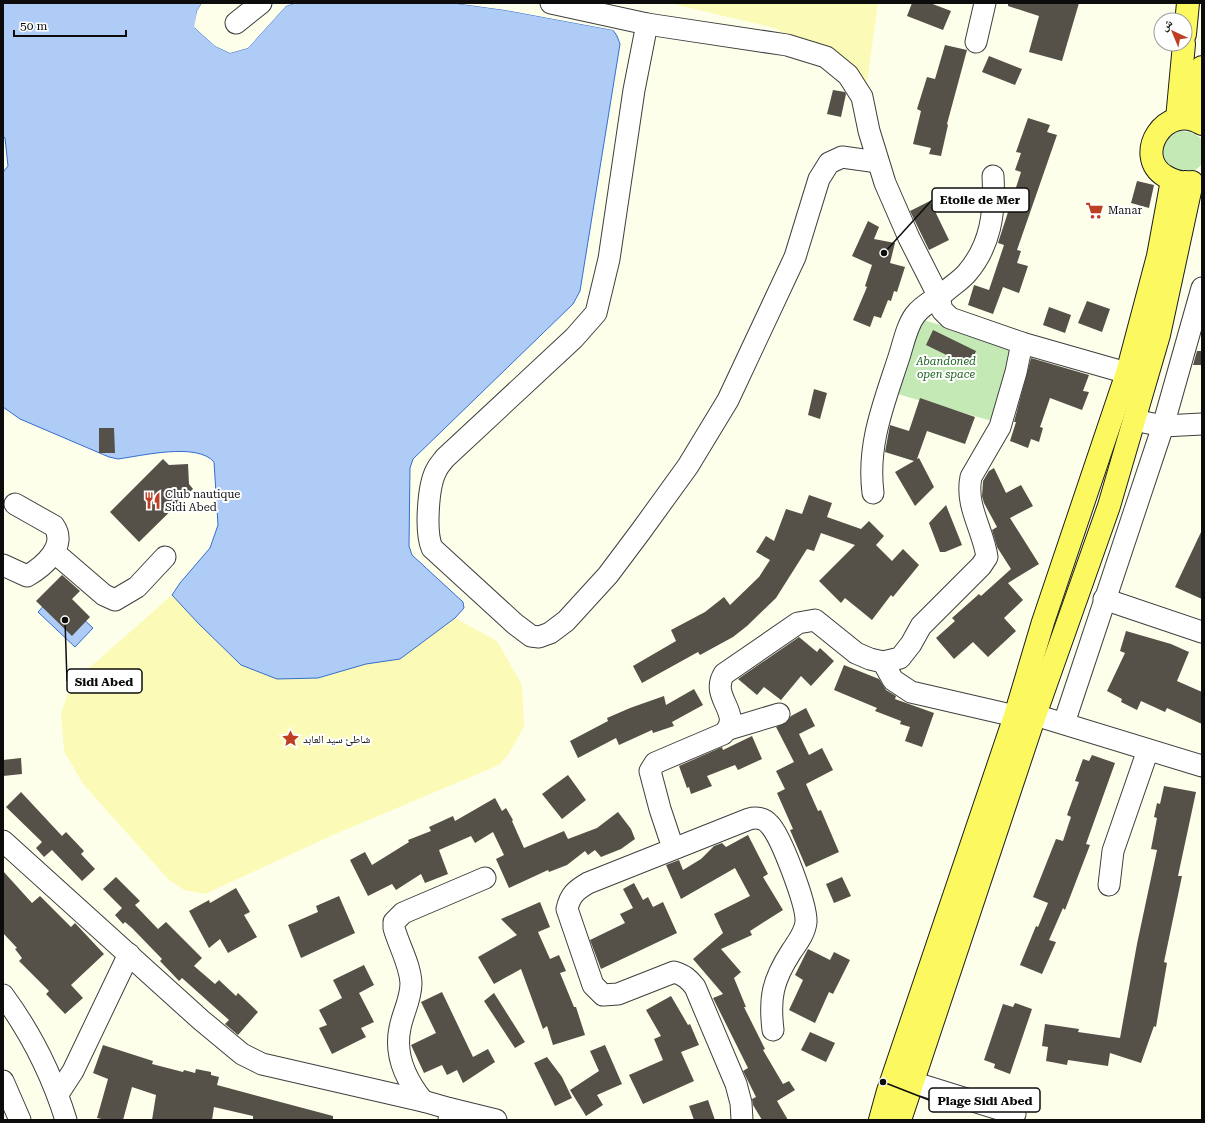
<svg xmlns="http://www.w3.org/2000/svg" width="1205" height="1123" viewBox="0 0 1205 1123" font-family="'Roboto Serif','Noto Naskh Arabic',serif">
<rect width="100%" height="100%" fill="#feffeb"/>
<g fill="#c4e9b5">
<path d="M1179,131C1190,131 1195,133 1202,140V164C1192,175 1184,173 1171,171C1160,153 1156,140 1179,131Z"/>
<polygon points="917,318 1013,347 992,421 894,393"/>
</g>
<g fill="#fbfbb7">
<polygon points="669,3 878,3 867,83 775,28"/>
<polygon points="172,595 198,623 241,665 318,678 366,664 400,659 455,618 497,641 522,685 524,727 508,755 499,765 333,835 205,894 184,890 169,880 83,784 64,751 61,713 71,684"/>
</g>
<g fill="#afccf7" stroke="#356ecf">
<path d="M3,3H202L197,11L195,28L215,46L230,53L248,48L286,6L295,3H454L505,10L613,30L617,36L620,44L580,291L573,304L413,459L410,468L409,546L412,555L463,602L464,608L455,618L400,659L366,664L318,678L277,679L241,665L198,623L172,595L180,583L210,548L218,525L214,462C197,442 141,456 118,459L109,457L20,419L3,407V172L8,166L5,138L3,136Z"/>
<polygon points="55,593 93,628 75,647 38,612"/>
</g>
<g fill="#feffeb">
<polygon points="202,3 204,3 199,12 197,27 216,44 230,51 246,46 285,5 295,3 286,6 248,48 230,53 215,46 194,27 197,11"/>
<polygon points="454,3 469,3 506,8 613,28 620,36 613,30 505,10"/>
</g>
<g fill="#555048">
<polygon points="912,3 930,3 951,11 943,30 907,16"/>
<polygon points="1008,3 1079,3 1062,61 1029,52 1039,16 1008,6"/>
<polygon points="945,45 967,50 947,124 948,125 941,156 929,154 931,148 913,144 921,111 917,109 927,77 935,79"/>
<polygon points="989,56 1022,69 1015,85 982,72"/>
<polygon points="833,90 845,92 846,94 841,117 827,114"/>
<polygon points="1028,118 1050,125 1047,132 1057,135 1017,250 1021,251 1017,263 1028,266 1019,293 1003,287 993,314 968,305 974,285 989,290 1004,245 998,243 1021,172 1015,170 1021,153 1016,152"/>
<polygon points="1137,181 1154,185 1149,208 1131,203"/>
<polygon points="930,201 949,240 929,250 910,211"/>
<polygon points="868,221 879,227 874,239 895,243 890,263 905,267 897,292 894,291 891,301 888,300 881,318 874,316 870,327 853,320 867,287 865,286 872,265 852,256"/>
<polygon points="1087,301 1110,309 1102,332 1078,323"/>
<polygon points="1049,307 1071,315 1065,333 1043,325"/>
<polygon points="933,330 976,351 969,366 926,345"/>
<polygon points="1197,351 1202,351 1202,365 1193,365"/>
<polygon points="1031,358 1089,375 1083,391 1089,392 1082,410 1050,398 1040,427 1043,428 1039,442 1031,439 1028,448 1010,441 1016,422 1014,422"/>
<polygon points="814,389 827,393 820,419 808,415"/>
<polygon points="920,398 975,417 965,444 927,431 917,459 919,458 934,487 915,506 895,472 914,461 885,452 890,425 909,431"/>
<polygon points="99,428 114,428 115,453 99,453"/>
<polygon points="163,459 169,465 188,464 189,484 193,489 139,542 110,512"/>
<polygon points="994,468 1006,493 1021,485 1033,506 1010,518 1039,564 1008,583 1023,600 1004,618 1016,631 988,657 973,642 954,659 936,638 955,621 952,618 979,594 981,596 1011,569 997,547 992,530 997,527 984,503 982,496 983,481 989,471"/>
<polygon points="809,495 832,503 827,517 861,529 869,521 884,536 876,545 892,561 903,549 919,565 893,597 891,595 872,620 845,598 841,603 819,581 855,545 821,533 814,551 807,549 776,598 747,626 733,637 700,655 698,652 642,683 633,666 676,641 671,630 705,612 724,597 730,605 759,577 770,560 756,552 766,536 774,541 786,509 802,514"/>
<polygon points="946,505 962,545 945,552 940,552 929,523"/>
<polygon points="1202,530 1202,599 1175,587"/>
<polygon points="62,575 80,591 72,599 90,617 72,636 36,601"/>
<polygon points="1126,631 1171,644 1189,652 1177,681 1202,692 1202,724 1167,708 1165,712 1141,701 1137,710 1121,702 1122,699 1107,691 1125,653 1120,651"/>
<polygon points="799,637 817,652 820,648 834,661 811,686 801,676 781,700 764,687 757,695 738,679"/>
<polygon points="844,665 879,679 886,690 896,696 895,699 934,713 922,747 905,741 910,727 900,724 901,721 875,711 877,708 834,690"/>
<polygon points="694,689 703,705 672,722 674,726 653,733 652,730 619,745 616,738 578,758 570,741 608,721 607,718 630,708 664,696 666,705"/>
<polygon points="806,708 815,726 799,734 809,755 822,748 833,770 806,784 818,811 821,810 839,852 806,867 790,830 793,829 777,793 785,789 776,771 794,762 776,727 787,722 791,716"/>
<polygon points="752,736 762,759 738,770 735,765 707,776 712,786 691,794 689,787 687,788 679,766 722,747 723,750"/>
<polygon points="1092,755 1115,763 1086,844 1090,845 1065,910 1063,908 1049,940 1056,942 1042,974 1020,965 1036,926 1038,927 1048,903 1033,897 1056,839 1063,841 1071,817 1067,815 1079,782 1075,781 1083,759 1089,761"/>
<polygon points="21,758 22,774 3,776 3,760"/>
<polygon points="568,775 586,800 562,819 542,794"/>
<polygon points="1164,786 1196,792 1178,876 1182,876 1164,962 1167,963 1156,1027 1154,1026 1141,1063 1110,1053 1108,1066 1068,1060 1067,1065 1046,1061 1048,1047 1042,1046 1045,1024 1079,1029 1078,1032 1120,1038 1137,944 1157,850 1151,849 1157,818 1154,817 1157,803 1160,804"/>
<polygon points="21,792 62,836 66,832 84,851 81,854 95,869 82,881 52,850 44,857 36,848 42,842 6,807"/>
<polygon points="495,798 502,811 506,808 513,820 512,821 524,848 564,831 568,839 597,828 618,812 631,829 635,839 621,849 601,857 595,850 588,855 585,851 567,865 549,872 548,870 509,888 496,859 504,855 493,832 475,843 471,836 439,850 448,874 425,883 421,874 396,890 392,884 368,896 350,860 365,852 372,865 409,842 408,840 431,831 429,827 453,816 455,821"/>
<polygon points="748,835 768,874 763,877 783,910 750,931 752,935 721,949 741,972 734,978 746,1007 744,1007 765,1049 763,1050 783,1084 789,1081 795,1090 777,1101 788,1120 762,1120 753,1105 752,1099 756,1097 743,1071 748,1068 713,998 723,994 693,959 723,933 714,914 750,896 735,868 681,899 666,865 679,860 683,870 701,859 714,846 722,843 726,847"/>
<polygon points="3,871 32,903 40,896 71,927 75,923 104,954 71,985 83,998 65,1014 46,994 49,991 19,961 22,958 15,949 17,948 3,933"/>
<polygon points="116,877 140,901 135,905 158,929 166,922 202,958 194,966 215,984 219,980 236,996 238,993 258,1012 238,1035 225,1024 229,1020 182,978 179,981 160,961 162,959 132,928 125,922 123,924 115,915 122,908 103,889"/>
<polygon points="842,877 851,896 834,903 826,884"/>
<polygon points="634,883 643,900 648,897 653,907 663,902 677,933 601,969 590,940 625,923 620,914 633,908 623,889"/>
<polygon points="236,888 250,912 244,915 257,937 228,953 220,939 209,948 189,911 209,900 210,903"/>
<polygon points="339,896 355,933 301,958 288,925 318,912 316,906"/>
<polygon points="540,902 550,927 538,932 550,959 559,955 566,971 560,973 574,1007 576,1007 585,1035 553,1045 547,1026 543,1029 521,969 494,984 478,957 517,935 501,919"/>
<polygon points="808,949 830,960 834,952 850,960 833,994 829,992 815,1023 789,1010 803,980 795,975"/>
<polygon points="364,965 374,985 359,993 374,1022 361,1028 366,1037 332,1054 319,1028 327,1025 319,1010 342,998 333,980"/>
<polygon points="442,992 473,1057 488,1049 495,1062 463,1083 457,1070 447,1075 442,1065 424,1073 411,1045 436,1033 421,1002"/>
<polygon points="494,993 525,1042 515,1048 484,1001"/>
<polygon points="671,996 688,1025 690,1024 699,1045 681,1052 694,1081 643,1104 629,1075 663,1060 654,1039 661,1036 646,1010"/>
<polygon points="1015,1003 1032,1009 1010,1074 994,1068 995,1064 984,1060 1003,1004 1013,1007"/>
<polygon points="810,1032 835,1043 826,1062 801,1050"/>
<polygon points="103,1045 153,1061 152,1064 183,1072 184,1070 195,1073 196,1069 211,1072 211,1075 219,1077 217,1085 333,1116 333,1120 253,1120 253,1116 214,1107 212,1120 152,1120 156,1095 132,1087 123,1120 106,1120 97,1118 108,1079 93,1073"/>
<polygon points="605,1045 622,1084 597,1095 603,1105 586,1116 570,1090 599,1071 590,1051"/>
<polygon points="547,1057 562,1077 572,1098 555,1106 534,1063"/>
<polygon points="708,1100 715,1120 694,1120 689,1106"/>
</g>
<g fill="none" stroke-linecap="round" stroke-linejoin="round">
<defs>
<g id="minor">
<polyline points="551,3 647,24 787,45 826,57 848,75 862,97 869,131 885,183 909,238 939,297 942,310 950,318 1022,343 1127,373"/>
<polyline points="236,23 261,3"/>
<path d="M647,24L634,90L609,259L596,313L574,338L445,458C442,462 438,466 436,471C428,486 425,532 432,548L515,624L531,636L539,637L550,633L566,621L608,575L641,531L688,466L728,400L795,257L819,179L829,163L842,157L878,162"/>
<polyline points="976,42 985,3"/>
<polyline points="1134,420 1163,426 1202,424"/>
<path d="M873,493C867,445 883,406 898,360C903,346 906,327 915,315C923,304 936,299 946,291C953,285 961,280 967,273C991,245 995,212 993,176"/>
<polyline points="54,552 104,595 115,600 137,587 165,557"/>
<path d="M3,565L27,576C43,567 68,546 54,526L15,504"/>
<polyline points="1104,599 1202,632"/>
<polyline points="883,662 893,680 911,692 1015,716"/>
<polyline points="1035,715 1202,766"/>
<polyline points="1064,723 1163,426 1202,288"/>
<polyline points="729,729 779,714"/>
<polyline points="3,841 201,1020 242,1054 262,1064 423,1101 451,1109"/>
<path d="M673,848L660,809L650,771L655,763L723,734C745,714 709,698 724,674L798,623L815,620L856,653L870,659L883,662L900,658L911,644L921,626L981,566L987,557C983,529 965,506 971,477L1000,427L1016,372L1022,343"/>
<polyline points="1109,885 1113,851 1148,750"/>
<path d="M3,995C31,1033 52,1075 66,1120"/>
<polyline points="3,1081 20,1120"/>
<polyline points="912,1082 1015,1114"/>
<polyline points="58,1094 73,1071 129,954"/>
<path d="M423,1101C406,1080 394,1056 400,1028C403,1012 411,1000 411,983C410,964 399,946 394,928V922L403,913L485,878"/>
<polyline points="449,1120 451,1109 496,1120"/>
<path d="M742,1120L741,1103L736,1084L695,987C689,979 684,975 674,972L618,994L603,995L593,985L567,909C570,895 576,890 588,883L749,819C756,817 764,818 769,824C781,836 807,905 806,922C805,933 797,943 791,952C773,980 769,997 773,1030"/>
</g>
<g id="major">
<polyline points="1185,34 1188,3"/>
<polyline points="1177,119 1184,44"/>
<polyline points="1197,121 1202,67"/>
<path d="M1186,182C1178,183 1172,180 1165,176C1132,156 1165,101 1202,124"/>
<polyline points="880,1120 888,1091 1015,716 1043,622 1127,373 1158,256 1172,180"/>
<polyline points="900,1120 1035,715 1109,506 1159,335 1192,182"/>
</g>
</defs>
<use href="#minor" stroke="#3f3f3f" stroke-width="23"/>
<use href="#major" stroke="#1d1d1d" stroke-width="24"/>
<use href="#minor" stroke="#fff" stroke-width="21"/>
<use href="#major" stroke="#fbf95f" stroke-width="22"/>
</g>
<defs>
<symbol id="supermarket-bare" viewBox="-9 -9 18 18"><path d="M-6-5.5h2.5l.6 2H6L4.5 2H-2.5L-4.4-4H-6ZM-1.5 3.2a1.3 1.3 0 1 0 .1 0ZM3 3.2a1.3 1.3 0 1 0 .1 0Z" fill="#be3f22" stroke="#fff" stroke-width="2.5" paint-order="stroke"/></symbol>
<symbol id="restaurant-bare" viewBox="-9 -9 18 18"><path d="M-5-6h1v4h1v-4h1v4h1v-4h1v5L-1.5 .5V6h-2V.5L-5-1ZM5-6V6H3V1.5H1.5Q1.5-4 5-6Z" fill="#be3f22" stroke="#fff" stroke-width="2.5" paint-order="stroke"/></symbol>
<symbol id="sight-bare" viewBox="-9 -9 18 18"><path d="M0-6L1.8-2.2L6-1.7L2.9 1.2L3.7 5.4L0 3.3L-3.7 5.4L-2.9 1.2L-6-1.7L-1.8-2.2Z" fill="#be3f22" stroke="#fff" stroke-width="2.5" paint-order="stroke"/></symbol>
</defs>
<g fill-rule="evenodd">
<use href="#supermarket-bare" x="1082" y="198" width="25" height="25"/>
<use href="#restaurant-bare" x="140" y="488" width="25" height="25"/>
<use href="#sight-bare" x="278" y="726" width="25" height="25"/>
</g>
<g text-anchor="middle" stroke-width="4" stroke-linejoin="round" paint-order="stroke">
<g font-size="11" fill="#0c0c0c" stroke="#fff" text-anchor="start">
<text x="1108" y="214">Manar</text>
<text x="165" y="498">Club nautique<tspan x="165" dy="13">Sidi Abed</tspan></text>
<text x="303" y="743">شاطئ سيد العابد</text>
</g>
<g font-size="11" font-style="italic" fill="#1c641d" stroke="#fff">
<text x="946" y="365">Abandoned<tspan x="946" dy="13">open space</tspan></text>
</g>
</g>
<path fill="none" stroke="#0c0c0c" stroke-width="1.5" d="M884 253L932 200M65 620L67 681M883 1082L929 1100"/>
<g fill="#0c0c0c" stroke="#fff" stroke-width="1.5">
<circle cx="884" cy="253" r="4"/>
<circle cx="65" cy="620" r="4"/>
<circle cx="883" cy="1082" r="4"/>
</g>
<g fill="#fff" stroke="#0c0c0c" stroke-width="1.5">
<rect x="932" y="188" width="97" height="24" rx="4"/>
<rect x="67" y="669" width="75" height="24" rx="4"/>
<rect x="929" y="1088" width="111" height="24" rx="4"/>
</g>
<g font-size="12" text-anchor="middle" font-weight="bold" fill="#0c0c0c">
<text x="980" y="204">Etoile de Mer</text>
<text x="104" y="686">Sidi Abed</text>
<text x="985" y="1105">Plage Sidi Abed</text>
</g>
<rect width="1205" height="1123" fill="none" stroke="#0c0c0c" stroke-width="8"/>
<g transform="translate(1173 32) rotate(316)"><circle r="19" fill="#ffffff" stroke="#9e9e9e"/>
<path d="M0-3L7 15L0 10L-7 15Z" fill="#be3f22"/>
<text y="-6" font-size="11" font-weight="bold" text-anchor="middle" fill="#0c0c0c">ش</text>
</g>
<path d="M14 30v6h112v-6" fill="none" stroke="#0c0c0c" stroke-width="2"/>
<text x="20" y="30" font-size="12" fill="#0c0c0c" stroke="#ffffff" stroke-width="3" paint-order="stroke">50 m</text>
</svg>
